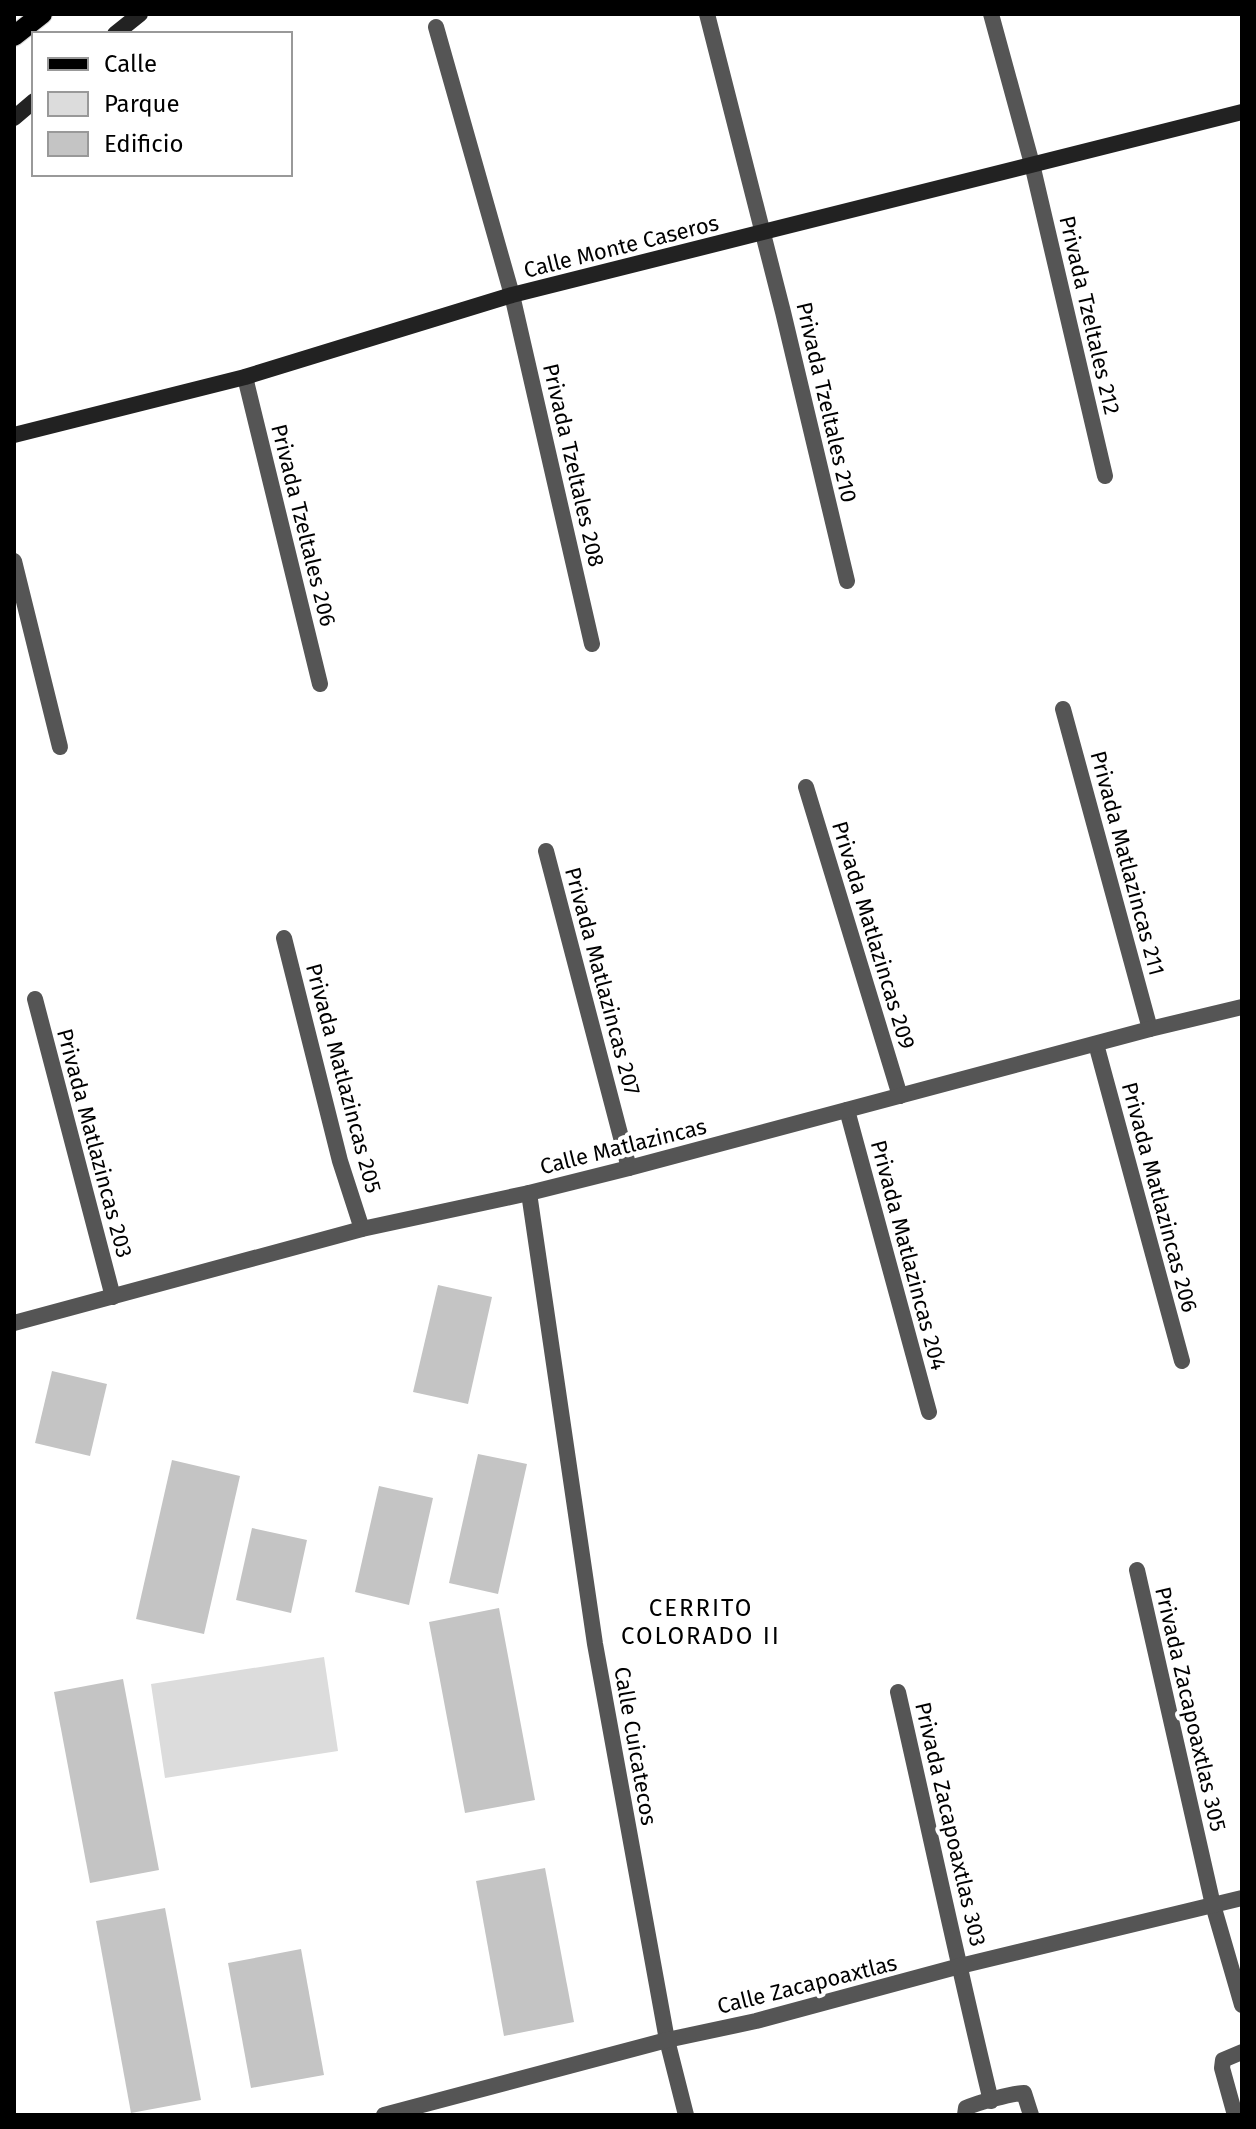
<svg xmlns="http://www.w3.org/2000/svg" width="1256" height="2129" viewBox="0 0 1256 2129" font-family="'Fira Sans',sans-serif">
<rect width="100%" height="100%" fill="#fff"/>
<polygon fill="#dcdcdc" points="324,1657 338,1751 165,1778 151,1684"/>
<g fill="#c4c4c4">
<polygon points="438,1285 492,1297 468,1404 413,1392"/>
<polygon points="52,1371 107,1384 90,1456 35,1443"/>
<polygon points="478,1454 527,1464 498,1594 449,1583"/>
<polygon points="172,1460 240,1476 204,1634 136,1619"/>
<polygon points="379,1486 433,1498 409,1605 355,1592"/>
<polygon points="252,1528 307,1540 291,1613 236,1600"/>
<polygon points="499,1608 535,1800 465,1813 429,1622"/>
<polygon points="123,1679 159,1870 90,1883 54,1692"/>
<polygon points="545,1868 574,2022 504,2036 476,1881"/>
<polygon points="165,1908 201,2100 131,2113 96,1921"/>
<polygon points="301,1949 324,2075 251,2088 228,1963"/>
</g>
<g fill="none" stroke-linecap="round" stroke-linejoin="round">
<defs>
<polyline id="primary" points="14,36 42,14"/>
</defs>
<use href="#primary" stroke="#dbdbdb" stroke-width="22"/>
<g stroke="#555" stroke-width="16">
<polyline points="707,14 783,312 847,581"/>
<polyline points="991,14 1032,164 1105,476"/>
<polyline points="436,27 512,295 592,644"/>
<polyline points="245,377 320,684"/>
<polyline points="14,561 60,747"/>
<polyline points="1063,709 1150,1029"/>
<polyline points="806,787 900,1096"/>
<polyline points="546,851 629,1168"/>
<polyline points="284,938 340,1161 362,1229"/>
<polyline points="35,999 113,1297"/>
<polyline points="1096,1044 1182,1361"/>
<polyline points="847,1110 929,1412"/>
<polyline points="529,1193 595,1644 667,2040 686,2115"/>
<polyline points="14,1323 362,1229 529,1193 629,1168 1150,1029 1242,1007"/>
<polyline points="1137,1570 1213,1905 1242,2005"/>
<path d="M898,1692C929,1828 958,1965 991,2101"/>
<polyline points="384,2115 667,2040 756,2021 960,1966 1242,1898"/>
<path d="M965,2115L966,2108C976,2103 1013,2093 1024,2093L1031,2115"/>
<polyline points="1235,2115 1222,2068 1223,2060 1242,2052"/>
</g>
<g stroke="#222" stroke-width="16">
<polyline points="115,34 140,14"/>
<polyline points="14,118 34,101"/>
<polyline points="14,435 245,377 512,295 1242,112"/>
</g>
<use href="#primary" stroke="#000" stroke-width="20"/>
</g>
<g text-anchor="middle" stroke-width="8" stroke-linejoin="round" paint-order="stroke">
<g font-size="22" fill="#000" stroke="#fff">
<text transform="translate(621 246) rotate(-14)" y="8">Calle Monte Caseros</text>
<text transform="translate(1090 315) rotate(77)" y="8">Privada Tzeltales 212</text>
<text transform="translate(827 402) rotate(77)" y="8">Privada Tzeltales 210</text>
<text transform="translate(574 465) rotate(77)" y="8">Privada Tzeltales 208</text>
<text transform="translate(304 525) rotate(76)" y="8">Privada Tzeltales 206</text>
<text transform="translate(1128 863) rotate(75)" y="8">Privada Matlazincas 211</text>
<text transform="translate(874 935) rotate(73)" y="8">Privada Matlazincas 209</text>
<text transform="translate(603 981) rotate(75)" y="8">Privada Matlazincas 207</text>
<text transform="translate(344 1078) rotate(75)" y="8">Privada Matlazincas 205</text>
<text transform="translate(95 1143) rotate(75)" y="8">Privada Matlazincas 203</text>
<text transform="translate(623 1146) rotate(-14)" y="8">Calle Matlazincas</text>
<text transform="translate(1160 1197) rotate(75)" y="8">Privada Matlazincas 206</text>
<text transform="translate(909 1255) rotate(75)" y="8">Privada Matlazincas 204</text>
<text transform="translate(1191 1709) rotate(77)" y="8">Privada Zacapoaxtlas 305</text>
<text transform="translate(636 1746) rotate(80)" y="8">Calle Cuicatecos</text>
<text transform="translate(951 1824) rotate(77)" y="8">Privada Zacapoaxtlas 303</text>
<text transform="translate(807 1984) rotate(-14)" y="8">Calle Zacapoaxtlas</text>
</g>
<g font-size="24" letter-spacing="2" fill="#000" stroke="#fff">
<text x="701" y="1616">CERRITO<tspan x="701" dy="28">COLORADO II</tspan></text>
</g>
</g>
<rect width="1256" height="2129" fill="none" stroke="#000000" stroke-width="32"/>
<rect x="32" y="32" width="260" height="144" fill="#ffffff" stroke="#999999" stroke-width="2"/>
<rect x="48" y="58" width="40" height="12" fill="#000000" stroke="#999999" stroke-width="2"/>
<text x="104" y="72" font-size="24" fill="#000000">Calle</text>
<rect x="48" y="92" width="40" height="24" fill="#dcdcdc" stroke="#999999" stroke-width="2"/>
<text x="104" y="112" font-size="24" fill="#000000">Parque</text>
<rect x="48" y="132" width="40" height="24" fill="#c4c4c4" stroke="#999999" stroke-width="2"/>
<text x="104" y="152" font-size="24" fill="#000000">Edificio</text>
</svg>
